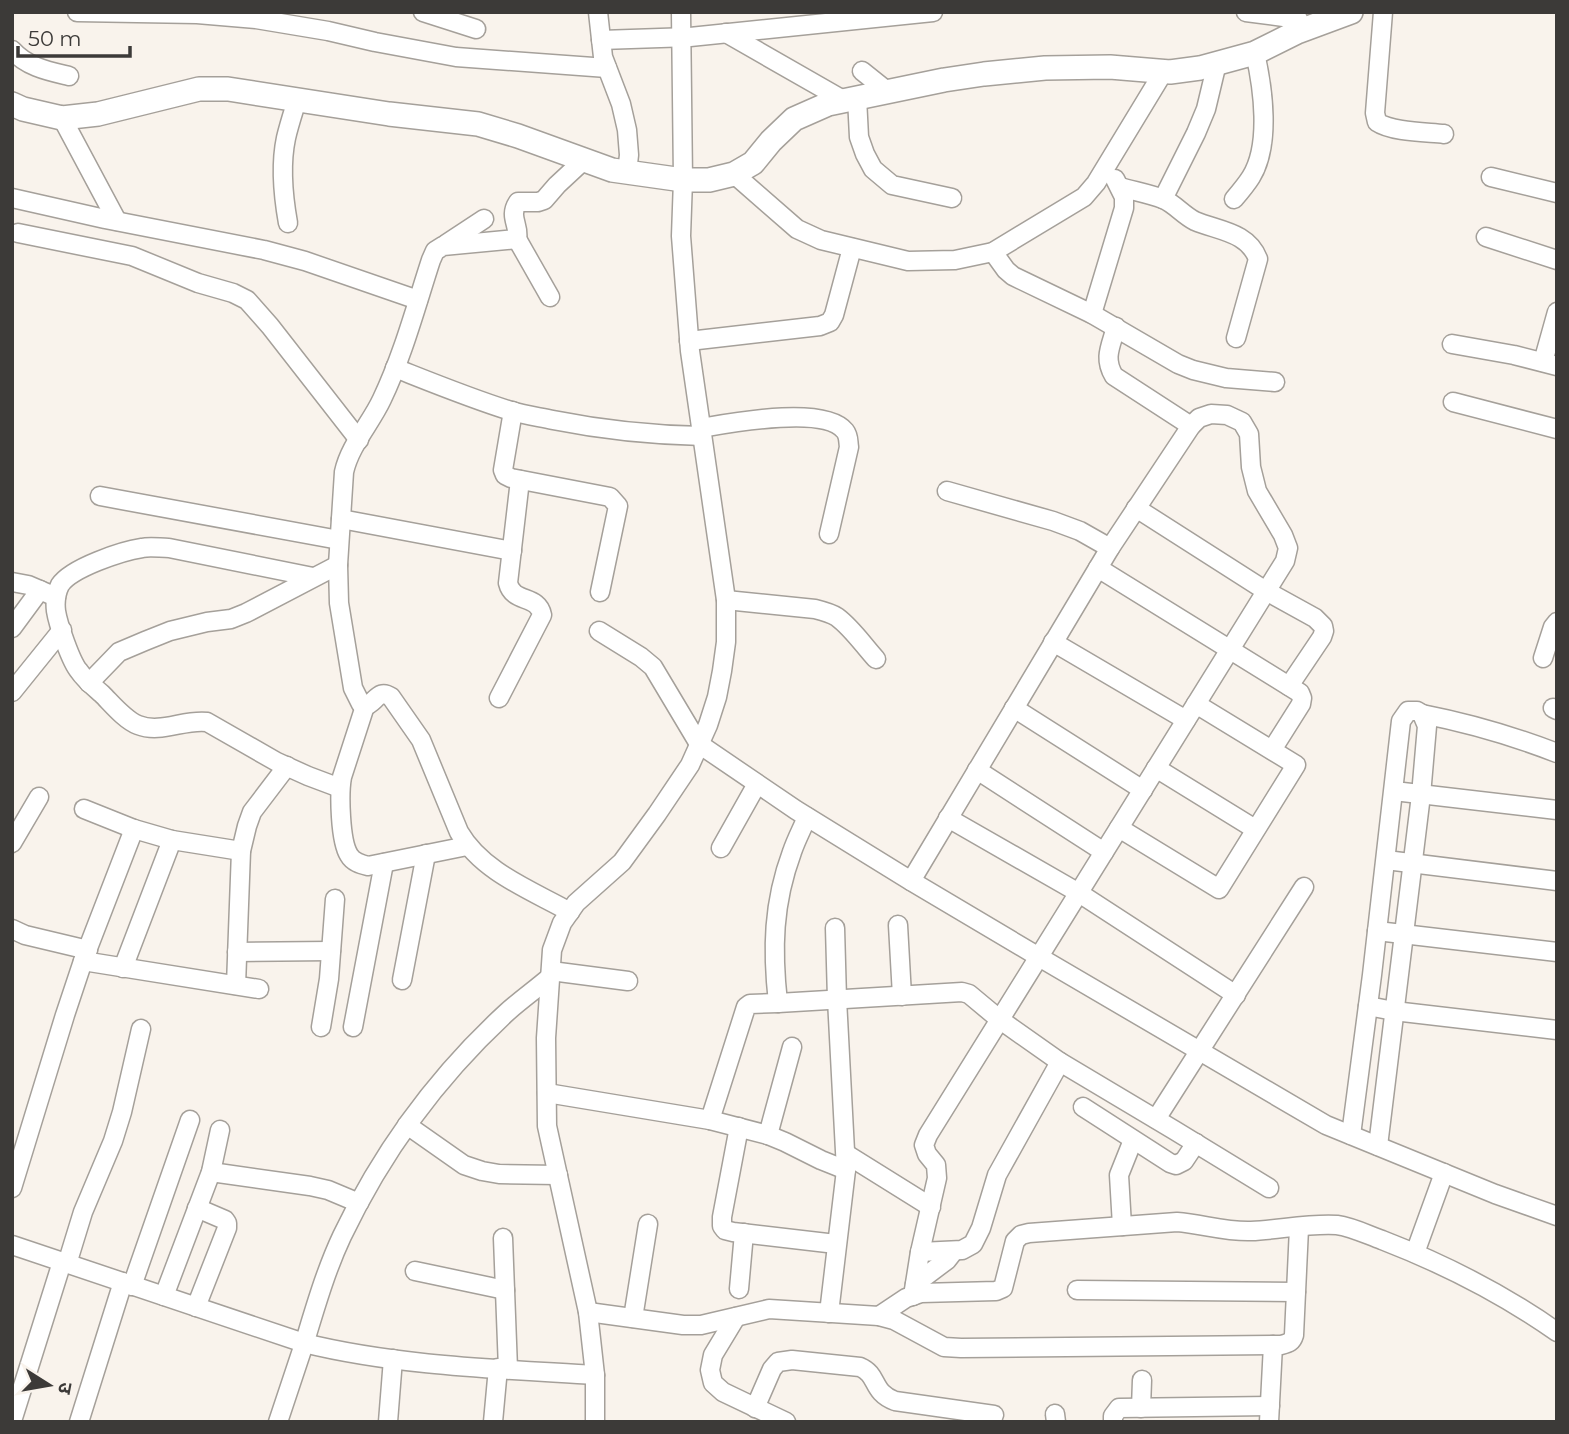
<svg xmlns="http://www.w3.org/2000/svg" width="1569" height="1434" viewBox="0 0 1569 1434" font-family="Montserrat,'Noto Sans Devanagari',sans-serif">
<rect width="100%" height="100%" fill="#f9f3ec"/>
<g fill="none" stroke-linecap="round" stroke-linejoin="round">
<defs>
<g id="minor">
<polyline points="77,12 197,14 256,19 328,31 375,42 456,57 607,68"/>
<polyline points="423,12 476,29"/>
<polyline points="598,12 603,57 621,104 627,130 629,155 627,172"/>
<polyline points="1246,12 1298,19"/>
<path d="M1383,12L1375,113L1377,122C1392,132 1425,132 1444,134"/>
<polyline points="726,33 845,101"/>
<polyline points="601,40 690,37 933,12"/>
<path d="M12,50C27,67 48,71 69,76"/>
<polyline points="862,71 887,91"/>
<polyline points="857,98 859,137 865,154 873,169 892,185 952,198"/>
<polyline points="62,118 117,221"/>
<polyline points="734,174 797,229 821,240 908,261 955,260 993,252 1084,197 1096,183 1164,71"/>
<polyline points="1491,177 1557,193"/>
<path d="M1120,187C1134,191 1150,194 1163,199C1175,204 1183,215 1195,221C1219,231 1248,232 1258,259L1236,338"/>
<polyline points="12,198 105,219 264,250 305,261 418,300"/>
<polyline points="1163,199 1196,133 1206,109 1217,63"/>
<path d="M1234,199C1240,192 1246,185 1251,177C1271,145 1263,88 1255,53"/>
<path d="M288,223C283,195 280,166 286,138C289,125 293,113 297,100"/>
<polyline points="18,233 132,256 198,283 233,293 247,300 270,326 359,440"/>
<polyline points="1486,237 1557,260"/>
<polyline points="517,239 550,297"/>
<polyline points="446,244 484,219"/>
<polyline points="993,252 1006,270 1013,276 1092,314 1178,364 1193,370 1226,378 1275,382"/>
<polyline points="1092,314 1124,208 1124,197 1115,179"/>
<path d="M1116,327C1111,346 1103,358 1114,376L1191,426"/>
<polyline points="689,341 820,326 830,322 834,315 852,248"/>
<polyline points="1452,344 1514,355 1557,366"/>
<polyline points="1543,362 1557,312"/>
<path d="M395,368C433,383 472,399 511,411C525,415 539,417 553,420C603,430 651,435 702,436"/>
<polyline points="1453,402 1557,429"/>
<polyline points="513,411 503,470 505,475 511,478 610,497 618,506 600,592"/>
<path d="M701,428C731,423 824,405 845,431C849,436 848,441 849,447L829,534"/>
<polyline points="947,491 1053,521 1080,531 1110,548"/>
<polyline points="100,496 339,540"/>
<polyline points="1136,508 1266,591 1315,618 1323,626 1324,631 1322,637 1289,686"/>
<polyline points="341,519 512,551"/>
<polyline points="1098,568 1300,693 1302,698 1301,704 1272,750"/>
<path d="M313,577L169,548C160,548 150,546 142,548C122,551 71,568 60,585C56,593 55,603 56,611C58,624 71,662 79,671C85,680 94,687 102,694C112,704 125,720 138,725C161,734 184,719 207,722L277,762L308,776L340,788"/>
<polyline points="12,582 28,585 56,597"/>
<path d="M726,600L815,609C823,611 831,613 837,617C852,628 864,646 876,659"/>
<polyline points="12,628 40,590"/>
<polyline points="599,631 641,657 653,667 699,744 796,810 911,881 1039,957 1326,1125 1495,1194 1557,1216"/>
<polyline points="1053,642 1186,720"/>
<polyline points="1543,658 1553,627 1557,622"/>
<polyline points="89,683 119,652 145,641 170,631 207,622 231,619 246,613 338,565"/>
<polyline points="12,692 62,630"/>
<path d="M499,698L542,615C538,594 513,604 508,583L520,480"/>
<path d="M365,706L342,777C339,793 340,841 349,855C353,862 360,864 368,866L467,846"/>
<polyline points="1014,708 1143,790"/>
<polyline points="1553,708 1557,710"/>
<path d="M1422,714C1468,723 1513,736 1557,753"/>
<polyline points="1156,768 1255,829"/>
<polyline points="977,770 1104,852"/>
<polyline points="1394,791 1557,810"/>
<polyline points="84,809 134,829 172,840 241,851"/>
<polyline points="948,818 1079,893 1236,995"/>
<polyline points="1119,828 1219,889 1296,765 1196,704"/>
<polyline points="12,843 39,797"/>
<polyline points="721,848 757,784"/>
<polyline points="1386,860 1557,881"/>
<polyline points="911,881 1110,548 1191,426 1199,418 1211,414 1227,415 1242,422 1249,434 1251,467 1257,491 1283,535 1288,548 1285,561 928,1135 924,1145 927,1154 936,1165 937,1178 920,1252 913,1296"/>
<path d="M570,912C531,890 482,872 459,832L421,740L391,697C378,688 376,703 365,706L361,704L353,688L339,603L338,565L344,472C350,445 371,423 382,399C403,355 416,306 431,260L435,251L443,246L517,239C520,225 508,217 518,202H538L544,200L557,185L585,159"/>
<polyline points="898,925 902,996"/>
<polyline points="12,929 25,935 88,950"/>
<polyline points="1377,931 1557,952"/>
<polyline points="237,952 331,951"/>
<polyline points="83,961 259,989"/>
<polyline points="123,968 172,840"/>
<polyline points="551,971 628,981"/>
<polyline points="402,980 426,854"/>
<polyline points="236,985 241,851 247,826 252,812 287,766"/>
<path d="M778,1003C772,949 773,903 792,852C796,840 802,829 807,817"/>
<polyline points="1368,1006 1394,1011 1557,1030"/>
<polyline points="321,1027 329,979 335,899"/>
<polyline points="353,1027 384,863"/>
<polyline points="547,1093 710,1120 768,1135 785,1142 821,1160 846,1170"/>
<polyline points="1083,1107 1170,1163 1176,1165 1184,1161 1196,1143"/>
<polyline points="1156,1119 1304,887"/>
<polyline points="710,1120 746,1007 750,1004 778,1003 962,992 969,994 999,1019 1060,1062 1174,1130 1269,1188"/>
<polyline points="407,1125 464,1165 482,1171 499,1174 558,1175"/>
<polyline points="739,1127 722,1217 722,1226 725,1230 733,1232 836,1244"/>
<polyline points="768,1135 792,1047"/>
<polyline points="1351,1135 1372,975 1401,721 1408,711 1417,711 1422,714 1427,726 1421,795 1378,1146"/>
<polyline points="846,1154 931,1207"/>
<polyline points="211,1172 310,1186 328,1190 359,1203"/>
<polyline points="12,1188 65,1015 83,961 134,829"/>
<polyline points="1122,1226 1119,1175 1133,1140"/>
<polyline points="503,1238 508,1369"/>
<path d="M12,1245L304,1343C397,1366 500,1369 595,1375"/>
<polyline points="920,1252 962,1250 973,1244 981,1228 997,1175 1060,1062"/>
<polyline points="1415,1253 1444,1173"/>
<polyline points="67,1264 83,1212 113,1141 122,1112 141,1029"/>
<polyline points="415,1271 505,1290"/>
<polyline points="915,1284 947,1260 954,1251"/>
<polyline points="132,1286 190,1120"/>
<polyline points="739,1289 744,1233"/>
<polyline points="1077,1290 1296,1292"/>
<polyline points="164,1296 211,1172 220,1130"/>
<polyline points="196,1307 227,1228 227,1223 225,1220 197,1208"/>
<path d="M588,1312L683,1325H701L769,1309L879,1316L894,1320L944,1347L961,1348L1281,1345C1289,1343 1292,1342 1294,1335L1299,1228"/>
<polyline points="829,1313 846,1170 837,999 835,928"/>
<path d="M879,1316L906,1298L921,1293L996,1291L1003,1288L1015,1241L1021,1235L1029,1233L1177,1222C1202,1224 1226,1232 1251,1231C1279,1230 1309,1223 1337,1225C1352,1227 1368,1235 1382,1240C1444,1264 1503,1294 1557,1332"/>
<polyline points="736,1317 713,1355 710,1370 713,1383 723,1392 786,1422"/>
<polyline points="633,1318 648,1224"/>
<path d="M755,1408L772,1369L778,1362L792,1360L860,1367C879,1375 871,1392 895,1401L994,1415"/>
<polyline points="1141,1408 1142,1380"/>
<polyline points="1055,1414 1056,1422"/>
<polyline points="12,1421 62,1262"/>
<polyline points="79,1422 123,1282"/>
<path d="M278,1422C287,1395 296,1368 305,1341C316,1305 326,1270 342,1236C382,1152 437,1077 505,1014C519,1001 535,990 550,977"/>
<polyline points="388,1422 393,1359"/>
<polyline points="493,1422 498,1368"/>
<polyline points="595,1422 595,1375 588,1312 547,1126 546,1038 552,950 562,923 576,903 622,862 657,814 690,765 708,725 717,697 722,671 726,642 726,600 690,351 681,236 683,180 681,12"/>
<polyline points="1113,1422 1113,1416 1119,1408 1270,1406"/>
<polyline points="1269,1422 1273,1345"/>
</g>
<polyline id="major" points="12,104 23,109 62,118 98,114 199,89 228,89 389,114 478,124 518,136 612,170 683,180 709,180 734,174 753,163 771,141 794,119 828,104 944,80 984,74 1045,68 1110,67 1170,72 1200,68 1255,53 1297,32 1351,12"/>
</defs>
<use href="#minor" stroke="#a5a09a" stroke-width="21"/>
<use href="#major" stroke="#a5a09a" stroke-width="26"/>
<use href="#minor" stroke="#fff" stroke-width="18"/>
<use href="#major" stroke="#fff" stroke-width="23"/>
</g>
<rect width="1569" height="1434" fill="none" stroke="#3c3a38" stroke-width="28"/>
<g transform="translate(49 1385) rotate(101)" stroke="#f9f3ec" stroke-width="5" paint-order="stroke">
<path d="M0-5L12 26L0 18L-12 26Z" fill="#3c3a38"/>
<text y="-10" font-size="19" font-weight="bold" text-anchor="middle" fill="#3c3a38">उ</text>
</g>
<path d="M18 46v10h112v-10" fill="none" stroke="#3c3a38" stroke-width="3.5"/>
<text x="28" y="46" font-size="21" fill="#3c3a38" stroke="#f9f3ec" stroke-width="5" paint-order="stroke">50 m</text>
</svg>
